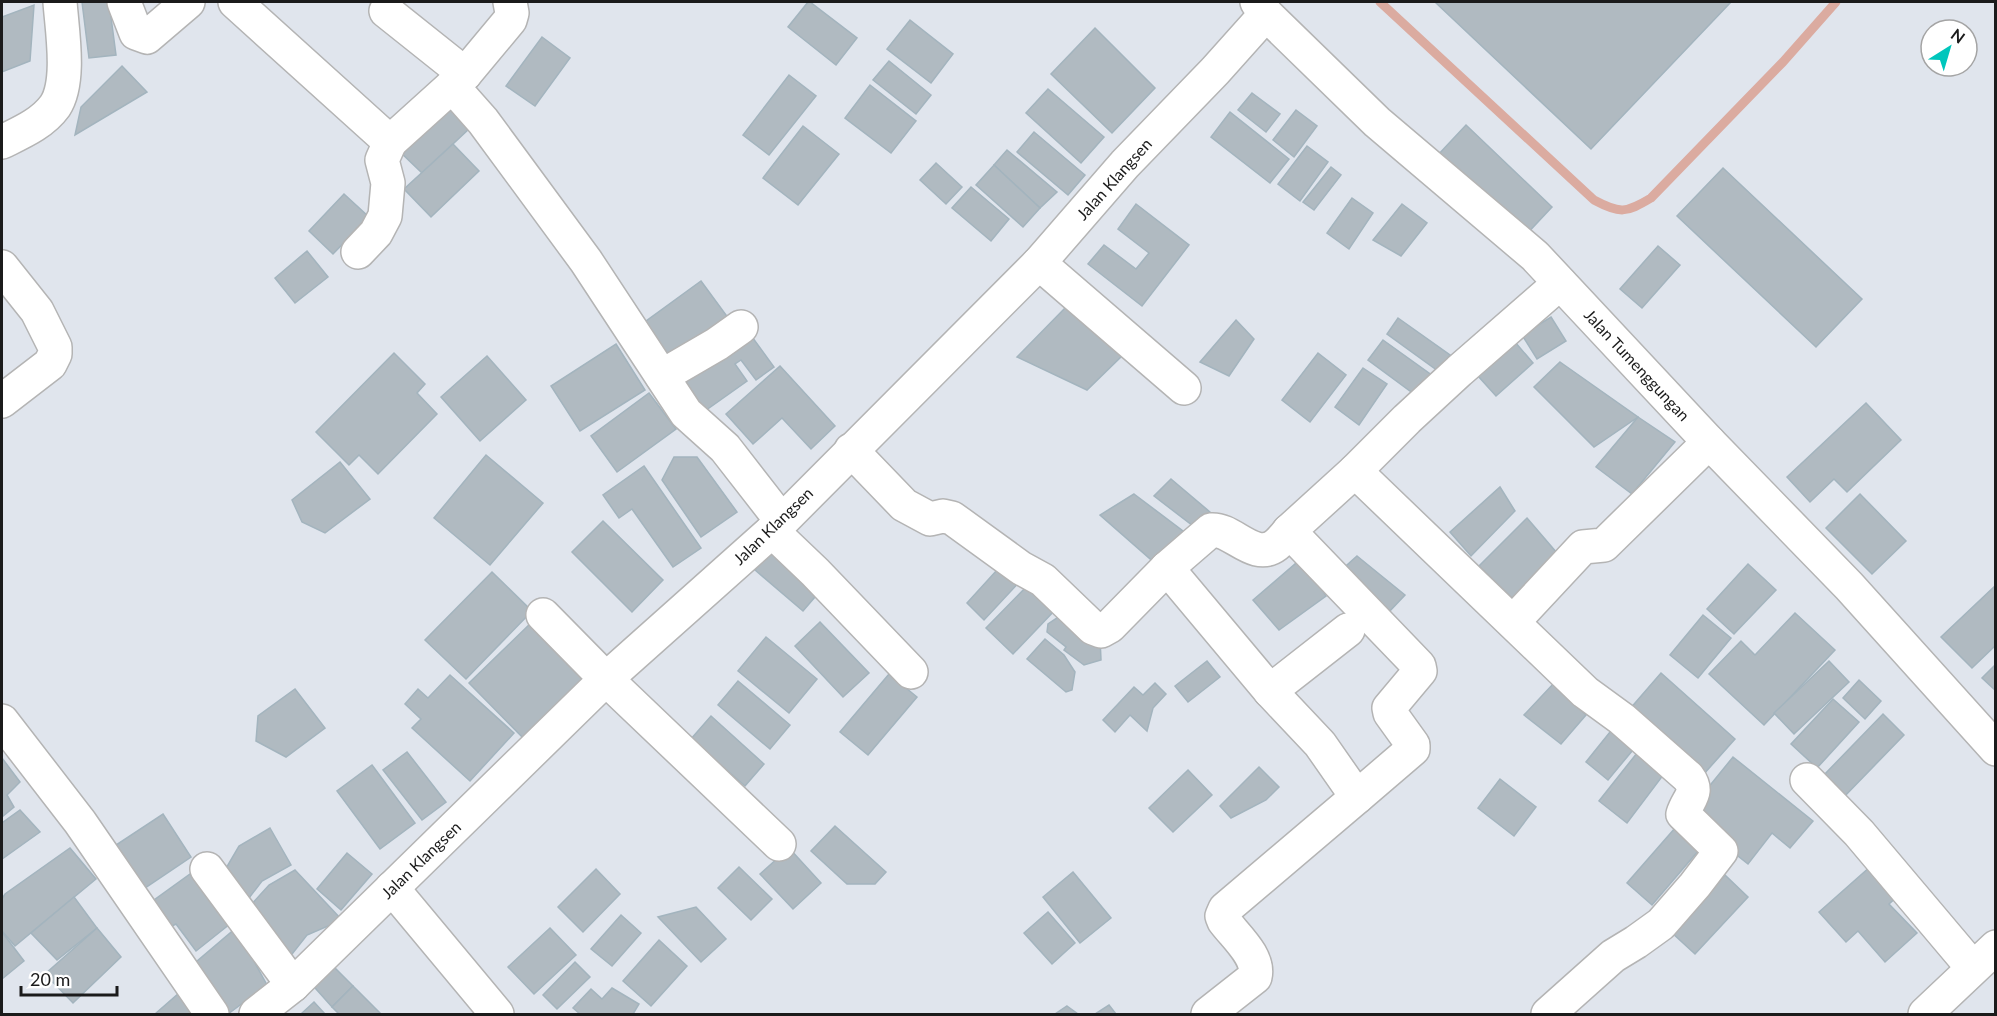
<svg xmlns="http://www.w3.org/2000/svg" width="1997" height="1016" viewBox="0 0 1997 1016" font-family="Lato,sans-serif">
<rect width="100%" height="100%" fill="#e0e5ed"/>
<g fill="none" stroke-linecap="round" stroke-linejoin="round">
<path stroke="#dbaba0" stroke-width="9" d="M1380,2L1594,200C1620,214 1626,213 1651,198L1783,62L1836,2"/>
</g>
<g fill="#b0bac1" stroke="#a3b4be" stroke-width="1.5">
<polygon points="82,2 109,2 116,55 89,58"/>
<polygon points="808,2 810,2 857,38 836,65 788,27"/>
<polygon points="1435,2 1731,2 1591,149"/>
<polygon points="34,5 30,61 2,72 2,17"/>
<polygon points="910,20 953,54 931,83 887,49"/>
<polygon points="1095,28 1155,88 1112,133 1051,74"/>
<polygon points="542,37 570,58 535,106 506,86"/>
<polygon points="889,61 931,95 916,114 873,80"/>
<polygon points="122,66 147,92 75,135 81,107"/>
<polygon points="789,75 816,96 769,155 743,135"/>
<polygon points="870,85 916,121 891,153 845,118"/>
<polygon points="1048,89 1104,137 1081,163 1026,113"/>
<polygon points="1252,93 1280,114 1266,132 1238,110"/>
<polygon points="447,104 470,128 422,173 398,150"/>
<polygon points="1296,110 1317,126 1294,157 1273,140"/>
<polygon points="1230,112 1289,159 1270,183 1211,137"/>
<polygon points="1466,125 1552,207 1523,238 1437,156"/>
<polygon points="803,126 839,154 798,205 763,178"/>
<polygon points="1034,132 1085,175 1068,195 1017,152"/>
<polygon points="453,144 479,171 431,217 404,189"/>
<polygon points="1307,146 1328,162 1300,201 1278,184"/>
<polygon points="1007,150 1057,192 1040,208 994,165"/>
<polygon points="936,163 962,187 946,204 920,180"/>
<polygon points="994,165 1040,208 1023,227 976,185"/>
<polygon points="1331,167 1341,175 1314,210 1303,202"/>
<polygon points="1723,168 1862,299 1816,347 1677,216"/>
<polygon points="971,187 1009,219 991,241 952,208"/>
<polygon points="344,194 369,217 333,254 309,231"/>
<polygon points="1352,198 1373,213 1349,249 1327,233"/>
<polygon points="1136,204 1189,245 1142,306 1088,264 1104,245 1136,269 1149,253 1118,229"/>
<polygon points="1402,204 1427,223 1401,256 1373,240"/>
<polygon points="1658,246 1680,265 1642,308 1620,289"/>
<polygon points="307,251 328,277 295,303 275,278"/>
<polygon points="701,281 729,319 669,362 642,324"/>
<polygon points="1067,306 1127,351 1087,390 1017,357"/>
<polygon points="1551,317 1566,341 1537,359 1522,335"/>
<polygon points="1398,318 1450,355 1438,371 1387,334"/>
<polygon points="1236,320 1254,339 1229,376 1200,362"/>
<polygon points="747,330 774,367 756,380 741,360 735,364 747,381 702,413 678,379"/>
<polygon points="1383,340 1433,376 1418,397 1368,360"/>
<polygon points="1515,342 1533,363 1496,396 1478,376"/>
<polygon points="616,344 645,390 580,431 551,386"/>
<polygon points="394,353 425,384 417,393 437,414 378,474 359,455 349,465 316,432"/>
<polygon points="1318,353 1346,375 1310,422 1282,400"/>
<polygon points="487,356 526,400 480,441 441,397"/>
<polygon points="1560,362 1638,417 1594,447 1534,387"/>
<polygon points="780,366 835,426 811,449 782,418 753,444 726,414"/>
<polygon points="1363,368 1387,384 1359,425 1335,407"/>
<polygon points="649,393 676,429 617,472 591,436"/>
<polygon points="1866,403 1901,440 1847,492 1834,479 1810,502 1787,477"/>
<polygon points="1638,417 1675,442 1632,494 1596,467"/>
<polygon points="486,455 543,503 490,565 434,518"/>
<polygon points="674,457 697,457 737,512 701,537 662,480"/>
<polygon points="340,462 370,499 325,533 302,522 292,500"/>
<polygon points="644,466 701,548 673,567 632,509 619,518 603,495"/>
<polygon points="1171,479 1210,512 1197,529 1154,496"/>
<polygon points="1500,487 1515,511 1471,556 1450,532"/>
<polygon points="1134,494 1191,537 1157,565 1100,515"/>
<polygon points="1860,494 1906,541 1872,574 1826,528"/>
<polygon points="1527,518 1563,560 1515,601 1479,566"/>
<polygon points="603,521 663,580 632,612 572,552"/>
<polygon points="772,549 821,590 803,611 755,570"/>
<polygon points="1357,556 1405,595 1388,613 1337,574"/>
<polygon points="1302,558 1326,596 1279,630 1253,600"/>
<polygon points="1007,559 1025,576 984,620 967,603"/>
<polygon points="1748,564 1776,590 1734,634 1707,609"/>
<polygon points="492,572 532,611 466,679 425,640"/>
<polygon points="1030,583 1056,609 1013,654 986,628"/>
<polygon points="1996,585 1996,645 1972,668 1941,637"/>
<polygon points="1795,613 1835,650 1764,725 1709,674 1741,641 1755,655"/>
<polygon points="1703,615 1731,638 1698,678 1670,655"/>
<polygon points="1060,616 1100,638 1101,660 1084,665 1064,650 1066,647 1047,632 1048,624"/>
<polygon points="535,619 593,678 527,742 469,683"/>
<polygon points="820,622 869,673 843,697 795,646"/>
<polygon points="766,637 817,679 789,713 738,671"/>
<polygon points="1045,639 1064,655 1075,672 1072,690 1066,692 1027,659"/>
<polygon points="1207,661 1220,677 1188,702 1175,686"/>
<polygon points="1829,661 1849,682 1794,734 1774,713"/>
<polygon points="1996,664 1996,691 1982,678"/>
<polygon points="1661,673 1735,739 1703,775 1629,710"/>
<polygon points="889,674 917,697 868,755 840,732"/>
<polygon points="450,675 514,733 470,781 412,728 421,719 405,704 418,689 428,698"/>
<polygon points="1859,680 1881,701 1865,719 1843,698"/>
<polygon points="738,681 790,725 770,749 718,705"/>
<polygon points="1155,683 1166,694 1153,708 1147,731 1130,715 1115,732 1103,720 1134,687 1143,695"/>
<polygon points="1554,683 1586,715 1561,744 1524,715"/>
<polygon points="295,689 325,728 286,757 256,741 258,716"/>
<polygon points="1833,699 1859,722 1817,768 1791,744"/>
<polygon points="1883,714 1904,735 1843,798 1822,777"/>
<polygon points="711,716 764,764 745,786 691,739"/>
<polygon points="1614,727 1637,745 1608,780 1586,762"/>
<polygon points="407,752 446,802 422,820 383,770"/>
<polygon points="1637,753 1664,774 1627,823 1599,801"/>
<polygon points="1733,757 1813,821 1790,848 1772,833 1748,864 1686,815"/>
<polygon points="2,758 20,782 7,795 14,807 2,817"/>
<polygon points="372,765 415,823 380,849 337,791"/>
<polygon points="1259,767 1279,787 1266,800 1231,818 1220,806"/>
<polygon points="1188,770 1212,795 1173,832 1149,808"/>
<polygon points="1500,779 1536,807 1514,836 1478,808"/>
<polygon points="20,810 40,832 2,859 2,823"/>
<polygon points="163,814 191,857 136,894 116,845"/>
<polygon points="835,826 886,872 875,884 847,884 811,851"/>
<polygon points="270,828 291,865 262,881 246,902 225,870 239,846"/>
<polygon points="1675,828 1699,850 1652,905 1627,883"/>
<polygon points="70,848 96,879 15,946 2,931 2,899 5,894"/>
<polygon points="789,848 821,883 793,909 760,874"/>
<polygon points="347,853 372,874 341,910 317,889"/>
<polygon points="1871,866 1898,896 1889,904 1917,933 1885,962 1858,931 1846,942 1819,912"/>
<polygon points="739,867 772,899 751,920 718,888"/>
<polygon points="596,869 620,894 583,932 558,907"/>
<polygon points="295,870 342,920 307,935 285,963 249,907 269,885"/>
<polygon points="1073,872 1111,918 1080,943 1043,897"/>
<polygon points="190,874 230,924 196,951 176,924 160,932 143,908"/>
<polygon points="1725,875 1748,897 1695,954 1671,932"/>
<polygon points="74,897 97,928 57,960 31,933"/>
<polygon points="696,907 726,939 701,962 658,917"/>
<polygon points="1048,912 1075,943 1052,964 1024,933"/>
<polygon points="621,915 641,933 612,966 591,949"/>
<polygon points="97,928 121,957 73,1003 45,974"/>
<polygon points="236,928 267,985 228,1014 221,1014 196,962"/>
<polygon points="550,928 576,955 534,994 508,967"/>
<polygon points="2,932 24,961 2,979"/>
<polygon points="659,940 687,966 651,1006 623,981"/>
<polygon points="328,961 353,986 332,1007 308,980"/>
<polygon points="575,962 590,977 557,1009 543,995"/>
<polygon points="353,986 380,1013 379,1014 339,1014 332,1007"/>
<polygon points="612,988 639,1004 633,1014 580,1014 573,1008 591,989 602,999"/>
<polygon points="179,993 198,1014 155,1014"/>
<polygon points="314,1002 325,1014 301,1014"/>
<polygon points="1109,1005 1116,1014 1095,1014"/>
<polygon points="1067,1006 1078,1014 1055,1014"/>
</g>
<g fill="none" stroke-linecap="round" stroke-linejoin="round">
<defs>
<g id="minor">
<polyline points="124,2 136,33 147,37 188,2"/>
<polyline points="235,2 390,142 382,160 388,183 385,216 376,233 358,252"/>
<polyline points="386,11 465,74 452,86 483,121 586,261 686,413 725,448 781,520"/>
<polyline points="465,74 510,20 512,13 510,2"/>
<path d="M2,142C20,133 42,124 55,106C71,82 62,30 60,2"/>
<polyline points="390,142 452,86"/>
<polyline points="1039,263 1184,388"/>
<polyline points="2,267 37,311 55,347 55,354 50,364 2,401"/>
<polyline points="662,376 717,344 741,327"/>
<path d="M851,450L904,505L930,519L943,516L952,518L1021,568L1043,580L1093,628L1101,631L1110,626L1167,568L1211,530C1232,528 1254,562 1276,545C1281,541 1285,536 1289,531"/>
<path d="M1355,471L1585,692L1622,719L1688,777C1700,793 1688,798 1683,814L1721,851L1695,885L1661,924L1636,942L1613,956L1548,1014"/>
<polyline points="772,531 815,572 911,672"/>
<path d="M1167,568L1270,691L1320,744L1357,797L1225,909L1222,916L1224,921C1236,937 1260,957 1255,977L1208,1014"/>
<polyline points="543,615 606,679 779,844"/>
<polyline points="1513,622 1583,547 1604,545 1709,442"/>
<polyline points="1270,691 1348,630"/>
<polyline points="2,721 80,822 212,1014"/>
<polyline points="1807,780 1859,833 1973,968"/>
<polyline points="1357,797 1413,749 1413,745 1390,713 1389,708 1420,671 1419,666 1289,531 1355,471 1407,419 1459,371 1560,283"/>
<polyline points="207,869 293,985"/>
<polyline points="392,888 497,1014"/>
<polyline points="256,1014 293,985 606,679 772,531 1039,263 1125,164 1215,71 1266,14"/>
<polyline points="1925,1014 1996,947"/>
</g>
<polyline id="tertiary" points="1257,2 1266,14 1377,122 1535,256 1709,442 1849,586 1996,749"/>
</defs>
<use href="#minor" stroke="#b4b4b4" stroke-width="36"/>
<use href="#tertiary" stroke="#b4b4b4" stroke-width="36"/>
<use href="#minor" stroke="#fff" stroke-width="33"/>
<use href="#tertiary" stroke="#fff" stroke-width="33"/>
</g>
<g text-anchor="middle" stroke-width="4.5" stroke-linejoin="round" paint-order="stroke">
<g font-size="16" fill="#1b1b1b" stroke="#fff">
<text transform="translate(1114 179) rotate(-48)" y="6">Jalan Klangsen</text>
<text transform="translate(1637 365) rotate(47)" y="6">Jalan Tumenggungan</text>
<text transform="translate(773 526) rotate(-44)" y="6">Jalan Klangsen</text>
<text transform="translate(421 860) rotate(-44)" y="6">Jalan Klangsen</text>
</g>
</g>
<rect width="1997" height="1016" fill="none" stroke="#1b1b1b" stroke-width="6"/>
<g transform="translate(1949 48) rotate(37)"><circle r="28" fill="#ffffff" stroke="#a4a4a4" stroke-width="1.5"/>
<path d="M0-4.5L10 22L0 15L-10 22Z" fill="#00c6bc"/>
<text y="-9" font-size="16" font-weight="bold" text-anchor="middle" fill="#1b1b1b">N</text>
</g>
<path d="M21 986v9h96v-9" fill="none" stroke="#1b1b1b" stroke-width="3"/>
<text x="30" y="986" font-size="18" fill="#1b1b1b" stroke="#ffffff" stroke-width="4.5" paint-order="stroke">20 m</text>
</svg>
